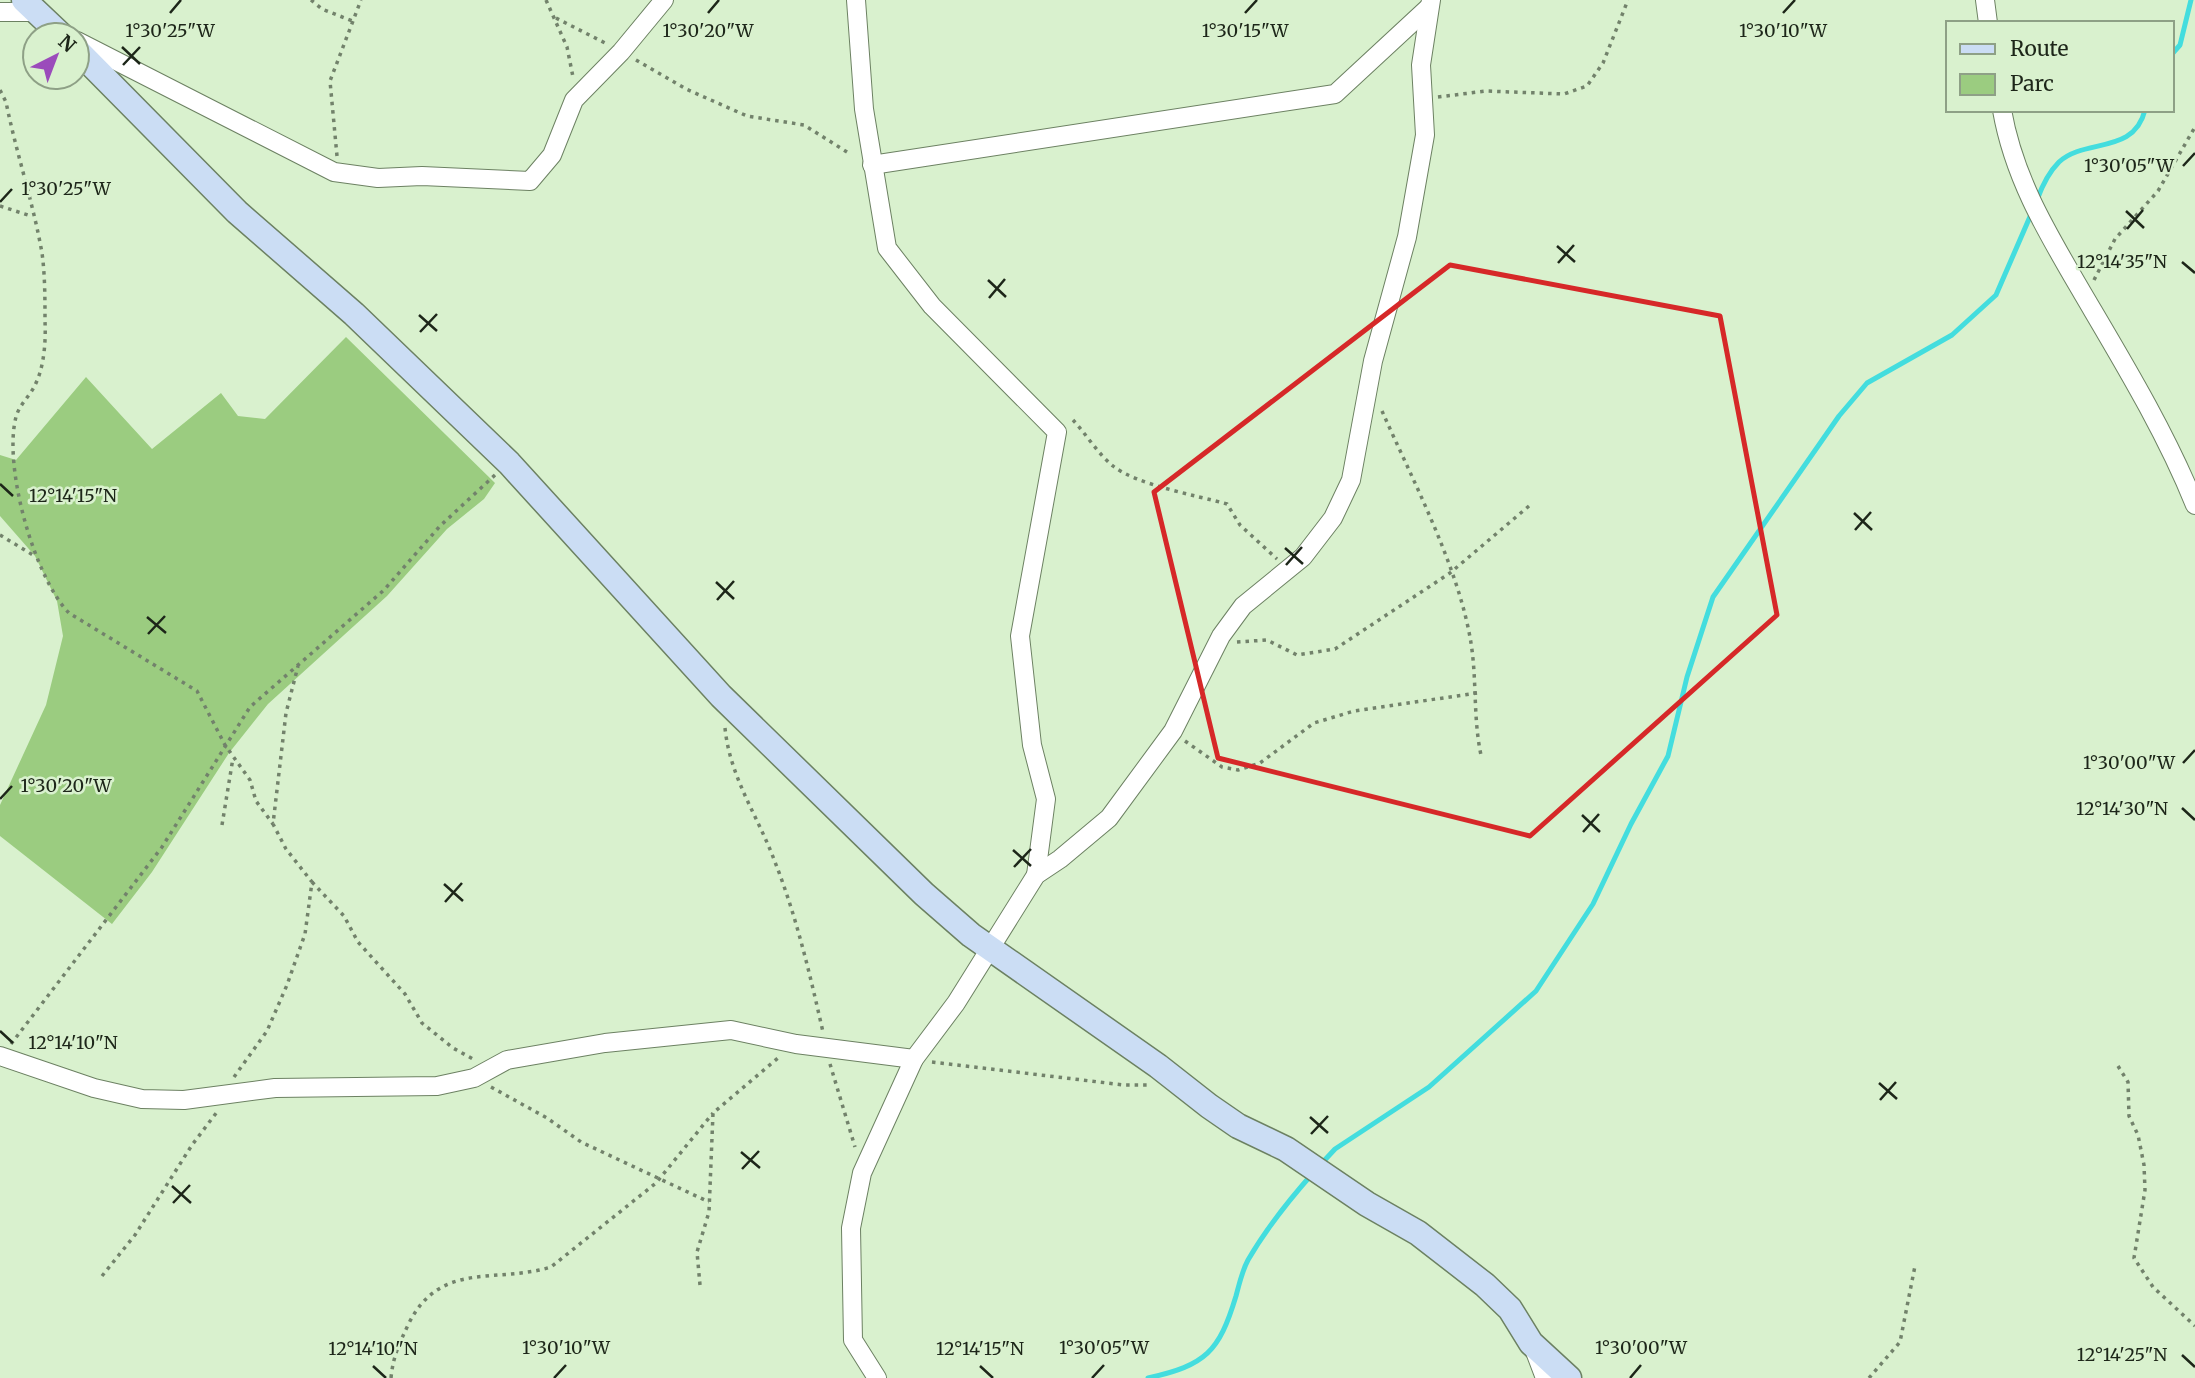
<svg xmlns="http://www.w3.org/2000/svg" width="2195" height="1378" viewBox="0 0 2195 1378" font-family="Merriweather,serif">
<rect width="100%" height="100%" fill="#d9f1ce"/>
<polygon fill="#9bcc80" points="346,337 495,483 484,499 447,529 387,596 268,704 229,753 152,872 112,924 0,836 0,805 46,705 63,636 57,601 35,556 0,516 0,455 16,460 86,377 152,449 221,393 238,416 265,419"/>
<g fill="none" stroke-linecap="round" stroke-linejoin="round">
<g stroke="#43ddde" stroke-width="5">
<polyline points="2172,54 2180,45 2191,0"/>
<path d="M2037,200C2042,186 2048,173 2059,162C2085,138 2134,155 2145,110"/>
<polyline points="1322,1163 1335,1149 1429,1087 1536,991 1593,904 1631,824 1668,756 1687,677 1713,597 1839,416 1867,383 1952,335 1996,295 2032,212"/>
<path d="M1148,1378C1206,1365 1219,1352 1236,1296C1239,1285 1242,1271 1248,1260C1266,1229 1289,1200 1313,1173"/>
</g>
<defs>
<g id="street">
<polyline points="856,0 864,109 887,248 932,306 1057,432 1020,636 1032,745 1046,799 1036,875"/>
<polyline points="1985,0 1988,23"/>
<polyline points="0,12 37,12"/>
<polyline points="77,41 334,172 378,178 422,176 530,181 552,155 574,100 621,52 664,0"/>
<path d="M2002,110C2014,179 2048,234 2083,294C2123,362 2165,431 2195,505"/>
<polyline points="872,165 1335,94 1429,7"/>
<polyline points="0,1056 94,1088 142,1099 184,1100 275,1088 437,1086 474,1078 507,1060 605,1043 731,1030 796,1044 914,1059"/>
<polyline points="1534,1349 1545,1378"/>
<polyline points="877,1378 853,1340 851,1228 862,1173 914,1059 956,1003 1036,875 1060,859 1109,818 1173,731 1221,636 1243,606 1303,557 1333,518 1351,480 1373,361 1407,237 1425,135 1421,65 1431,0"/>
</g>
<g id="secondary">
<polyline points="24,0 61,35"/>
<polyline points="77,50 237,212 354,314 509,463 721,696 924,894 971,935 1158,1066 1209,1106 1238,1126 1286,1149 1367,1204 1418,1233 1485,1285 1510,1309 1531,1343 1569,1378"/>
</g>
</defs>
<use href="#street" stroke="#6c8162" stroke-width="20"/>
<use href="#secondary" stroke="#6c8162" stroke-width="27"/>
<g stroke="#72826b" stroke-width="3.5" stroke-dasharray="3.5 5" stroke-linecap="butt">
<polyline points="311,0 322,9 355,22"/>
<polyline points="546,0 567,47 573,77"/>
<polyline points="556,18 607,44"/>
<polyline points="636,60 686,89 747,116 804,125 847,152"/>
<path d="M0,90L6,102C16,152 33,202 42,253C45,275 45,299 45,322C46,341 44,368 35,385C30,396 19,405 16,417C3,466 34,577 69,613L197,691L225,745L250,780L256,801L273,824"/>
<polyline points="1438,97 1486,91 1564,94 1587,86 1603,63 1628,0"/>
<polyline points="337,156 330,81 361,0"/>
<polyline points="0,206 31,216"/>
<polyline points="2094,280 2115,239 2158,191 2195,127"/>
<path d="M1382,411C1413,481 1459,568 1471,643C1477,681 1473,718 1481,755"/>
<path d="M1073,420C1086,434 1098,454 1113,466C1137,485 1195,495 1227,504L1240,525L1277,559"/>
<polyline points="0,535 33,555"/>
<polyline points="1237,642 1267,640 1297,655 1335,649 1450,573 1529,506"/>
<path d="M725,728C730,778 758,816 775,862C797,918 810,975 823,1032"/>
<polyline points="1185,741 1222,767 1238,770 1260,763 1314,723 1354,711 1477,693"/>
<polyline points="222,825 233,758"/>
<polyline points="312,882 344,916 358,942 405,994 422,1023 453,1048 473,1059"/>
<polyline points="11,1044 162,847 250,707 384,590 440,526 495,475"/>
<polyline points="932,1062 1124,1085 1150,1085"/>
<polyline points="830,1064 855,1147"/>
<polyline points="2118,1066 2128,1082 2129,1116 2138,1135 2144,1165 2145,1190 2134,1258 2153,1287 2195,1326"/>
<polyline points="234,1077 267,1031 287,985 305,934 312,882 286,849 273,824 286,713 298,666"/>
<polyline points="491,1087 547,1118 581,1142 709,1202"/>
<polyline points="102,1276 135,1235 192,1145 217,1112"/>
<polyline points="700,1285 697,1252 709,1212 713,1113 778,1058"/>
<path d="M391,1378C393,1356 400,1342 409,1323C441,1260 496,1284 551,1267L656,1183L713,1113"/>
<polyline points="1869,1378 1900,1342 1915,1266"/>
</g>
<use href="#street" stroke="#fff" stroke-width="18"/>
<use href="#secondary" stroke="#cbddf4" stroke-width="24"/>
</g>
<path fill="none" stroke="#d62828" stroke-width="5" stroke-linejoin="round" d="M1450,265L1720,316L1777,615L1530,836L1218,758L1154,492Z"/>
<path fill="none" stroke="#1d2619" stroke-width="2.5" d="M170,13L181,0M708,13L719,0M1245,13L1257,0M1783,13L1795,0M122,47L140,64M123,65L140,47M2183,166L2195,153M0,202L12,189M2126,211L2144,228M2127,229L2143,210M1557,246L1575,262M2182,262L2195,273M1558,263L1574,245M988,280L1006,297M989,298L1005,279M419,315L437,331M420,332L437,314M0,484L13,496M1854,513L1872,530M1855,530L1871,512M1285,548L1303,564M1286,565L1302,547M716,582L734,599M717,600L734,581M147,617L166,633M148,634L165,616M2183,763L2195,750M0,799L12,786M2182,808L2195,820M1582,815L1600,832M1583,832L1599,814M1013,850L1031,866M1014,867L1031,849M444,884L463,901M445,902L462,883M0,1031L13,1043M1879,1083L1897,1099M1880,1100L1896,1082M1310,1117L1328,1133M1311,1134L1328,1116M741,1152L760,1168M742,1169L759,1151M172,1186L191,1203M173,1203L190,1185M2182,1355L2195,1367M373,1366L386,1378M980,1366L993,1378M554,1378L566,1365M1092,1378L1104,1365M1630,1378L1641,1365"/>
<g font-size="18" text-anchor="middle" fill="#1d2619" stroke="#d9f1ce" stroke-width="5" stroke-linejoin="round" paint-order="stroke">
<text x="170" y="37">1°30'25"W</text>
<text x="708" y="37">1°30'20"W</text>
<text x="1245" y="37">1°30'15"W</text>
<text x="1783" y="37">1°30'10"W</text>
<text x="2129" y="172">1°30'05"W</text>
<text x="66" y="195">1°30'25"W</text>
<text x="2122" y="268">12°14'35"N</text>
<text x="73" y="502">12°14'15"N</text>
<text x="2129" y="769">1°30'00"W</text>
<text x="66" y="792">1°30'20"W</text>
<text x="2122" y="815">12°14'30"N</text>
<text x="73" y="1049">12°14'10"N</text>
<text x="566" y="1354">1°30'10"W</text>
<text x="1104" y="1354">1°30'05"W</text>
<text x="1641" y="1354">1°30'00"W</text>
<text x="373" y="1355">12°14'10"N</text>
<text x="980" y="1355">12°14'15"N</text>
<text x="2122" y="1361">12°14'25"N</text>
</g>
<rect x="1946" y="21" width="228" height="91" fill="#d9f1ce" stroke="#8ea086" stroke-width="2"/>
<rect x="1960" y="44" width="35" height="10" fill="#cbddf4" stroke="#8ea086" stroke-width="2"/>
<text x="2010" y="56" font-size="21" fill="#1d2619">Route</text>
<rect x="1960" y="74" width="35" height="21" fill="#9bcc80" stroke="#8ea086" stroke-width="2"/>
<text x="2010" y="91" font-size="21" fill="#1d2619">Parc</text>
<g transform="translate(56 56) rotate(42)"><circle r="33" fill="#d9f1ce" stroke="#8ea086" stroke-width="2"/>
<path d="M0-5L12 26L0 18L-12 26Z" fill="#9b4bbb"/>
<text y="-10" font-size="19" font-weight="bold" text-anchor="middle" fill="#1d2619">N</text>
</g>
</svg>
